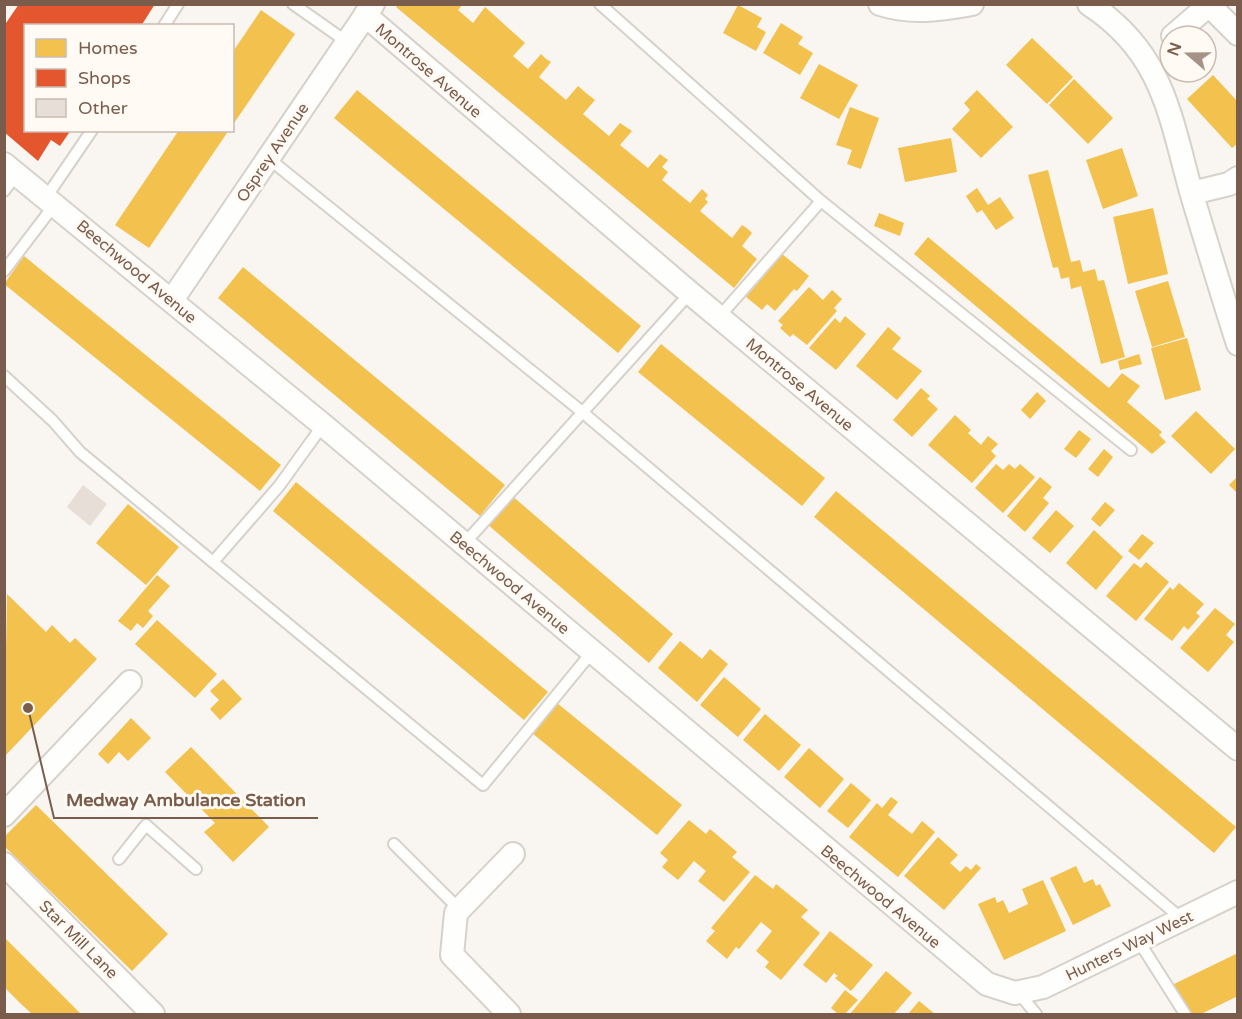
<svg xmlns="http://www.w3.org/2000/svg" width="1242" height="1019" viewBox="0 0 1242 1019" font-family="'Varela Round',sans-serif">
<rect width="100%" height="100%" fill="#f9f5f0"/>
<g fill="#f2c14e">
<polygon points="399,4 463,4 458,10 473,23 485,7 525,43 513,56 528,69 541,54 546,59 551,62 539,77 566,100 578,86 586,93 595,100 583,114 609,136 620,123 632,131 620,145 648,168 660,154 668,160 662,167 668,172 662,180 690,203 702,189 708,195 705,199 708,202 700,211 732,238 742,225 748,229 752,233 742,246 757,259 734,288 396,7"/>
<polygon points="738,5 762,18 757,27 766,32 756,51 723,33"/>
<polygon points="261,10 295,34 232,126 232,53"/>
<polygon points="781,23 803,37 798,44 813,53 800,75 763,53"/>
<polygon points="1032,38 1073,77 1047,104 1006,65"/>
<polygon points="819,64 858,85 839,119 800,98"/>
<polygon points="1213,75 1238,102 1238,143 1232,148 1187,99"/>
<polygon points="1074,79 1113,118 1088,144 1049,105"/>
<polygon points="357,90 641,326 618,353 334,118"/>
<polygon points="977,90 1013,127 981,158 952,129 970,110 964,103"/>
<polygon points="850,107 879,118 861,169 847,164 852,150 836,145"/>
<polygon points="179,130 229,130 149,248 115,225"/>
<polygon points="951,138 957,172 905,182 898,148"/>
<polygon points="1122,148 1138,196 1103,209 1086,160"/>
<polygon points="1048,170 1071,262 1080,260 1083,272 1095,269 1098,281 1104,280 1125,357 1101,364 1081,286 1071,289 1069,277 1061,279 1058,267 1053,268 1028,175"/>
<polygon points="977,188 988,205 1000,197 1014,218 996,230 982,210 977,213 966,196"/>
<polygon points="1153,208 1168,274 1128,284 1113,217"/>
<polygon points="879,213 904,223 900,236 874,226"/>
<polygon points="928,237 1109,388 1122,373 1140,386 1127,402 1162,432 1159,435 1166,442 1152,454 914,254"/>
<polygon points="782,254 809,276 797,291 794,289 775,311 767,304 762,310 746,297"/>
<polygon points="24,256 281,465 260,491 4,284"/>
<polygon points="243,267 505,485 480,516 218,298"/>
<polygon points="1168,281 1185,337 1152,347 1135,291"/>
<polygon points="809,287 823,300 832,290 842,299 834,308 837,311 807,345 793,334 790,337 780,328 783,325 778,321"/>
<polygon points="845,316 866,334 836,370 809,348 835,318 840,323"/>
<polygon points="888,327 901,338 892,349 922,371 897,400 856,366"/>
<polygon points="1187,338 1201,390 1165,400 1151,348"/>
<polygon points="661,344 825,478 802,506 638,372"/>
<polygon points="1139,354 1142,364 1120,370 1118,361"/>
<polygon points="921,388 930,396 927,399 938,409 912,437 893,420"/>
<polygon points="1037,392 1046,401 1030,419 1021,410"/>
<polygon points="1196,411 1235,449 1211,474 1171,436"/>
<polygon points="955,415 971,430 968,433 981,445 988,436 998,444 991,451 996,456 972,483 928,445"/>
<polygon points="1079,430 1091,439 1076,458 1064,449"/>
<polygon points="1104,449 1113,457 1098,477 1088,469"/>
<polygon points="996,464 1003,470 1009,464 1015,469 1020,464 1035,477 1003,513 975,488"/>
<polygon points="1238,476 1238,494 1229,485"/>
<polygon points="1040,477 1052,487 1043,498 1049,503 1025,532 1007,516"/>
<polygon points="296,482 548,692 524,720 273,511"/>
<polygon points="836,491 1236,827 1214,853 814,517"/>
<polygon points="511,495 673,634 649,663 487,524"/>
<polygon points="1105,502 1115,510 1100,527 1091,519"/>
<polygon points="128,504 179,547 146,585 96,543"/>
<polygon points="1056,510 1074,526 1050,553 1032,538"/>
<polygon points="1094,530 1123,557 1096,590 1066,563"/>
<polygon points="1142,534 1154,543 1139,560 1128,551"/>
<polygon points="1146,562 1169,582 1136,621 1106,596 1134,563 1141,568"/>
<polygon points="157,575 170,586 148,611 153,616 143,628 137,623 131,631 118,621"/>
<polygon points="1179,583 1204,604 1196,613 1200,616 1188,630 1184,626 1172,641 1144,619 1170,587 1173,590"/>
<polygon points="7,594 46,632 52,625 70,643 75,638 97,659 4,757"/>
<polygon points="1215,608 1235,624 1226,635 1234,642 1208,672 1180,648"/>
<polygon points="157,620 217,674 195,698 135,644"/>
<polygon points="680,641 702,659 710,649 728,664 697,702 658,668"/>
<polygon points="724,677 761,709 738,737 700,705"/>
<polygon points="223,679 242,699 220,720 210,709 219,700 210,691"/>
<polygon points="557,703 682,805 657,835 532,733"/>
<polygon points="765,714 801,745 779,771 743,740"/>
<polygon points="131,718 151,738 128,761 119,752 108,764 98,754"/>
<polygon points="191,747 269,827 233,862 204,832 215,823 165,772"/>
<polygon points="809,748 844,779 820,808 784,777"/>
<polygon points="851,783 871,800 848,828 827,811"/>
<polygon points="891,797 898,802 888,815 912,834 922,821 935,832 898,877 849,837 877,803 882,808"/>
<polygon points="36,805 168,934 132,971 4,846 4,837"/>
<polygon points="689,820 706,834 710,829 723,840 737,852 732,857 750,872 724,902 698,881 706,871 694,861 678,880 662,867 668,860 660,853"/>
<polygon points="938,837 958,855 950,863 960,872 966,866 971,870 976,864 981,868 944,910 904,876"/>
<polygon points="1076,866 1084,883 1093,879 1096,886 1100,884 1111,906 1073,925 1050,878"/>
<polygon points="755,875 773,889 776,884 808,910 801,917 820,933 781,980 765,967 769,962 756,951 772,931 761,922 739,949 736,947 727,959 706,941 715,931 711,928"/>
<polygon points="1043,880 1066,931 1004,960 978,904 995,897 997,903 1003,900 1009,913 1028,904 1022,889"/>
<polygon points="830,931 873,965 851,991 835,978 838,976 834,973 826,983 803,965"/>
<polygon points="4,937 81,1014 32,1014 20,1003 4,987"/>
<polygon points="1238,953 1238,996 1201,1014 1186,1014 1172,985"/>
<polygon points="886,971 912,993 894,1014 850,1014"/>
<polygon points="845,990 858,1000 845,1014 838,1014 831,1008"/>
<polygon points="919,1001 935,1014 908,1014"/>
</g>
<polygon fill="#e4572e" points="19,4 155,4 141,26 26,26 26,130 71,130 60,146 51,140 38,161 4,132 4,26"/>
<polygon fill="#e6ded7" points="83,485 107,504 90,526 67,507"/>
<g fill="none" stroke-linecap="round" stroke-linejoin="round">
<defs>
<g id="service">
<polyline points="293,4 347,42"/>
<polyline points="600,4 821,201 1131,450"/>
<polyline points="164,26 178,4"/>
<polyline points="268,158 581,411 1182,919"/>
<polyline points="4,191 17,174"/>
<polyline points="47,196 92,130"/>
<polyline points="4,271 55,204"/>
<polyline points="719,317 821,201"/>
<polyline points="4,376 53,421 80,452 213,562 279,486 323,425"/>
<polyline points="464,544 690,293"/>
<polyline points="213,562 483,785 592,652"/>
<polyline points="394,844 459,909"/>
<polyline points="119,859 146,825 196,869"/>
<polyline points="1138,940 1185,1014"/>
<polyline points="1018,992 1036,1014"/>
</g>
<g id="minor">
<path d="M880,4C910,14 941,10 972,4"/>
<path d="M1089,4C1164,53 1170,117 1192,195C1207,245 1222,294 1238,344"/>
<polyline points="365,15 690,293 1238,749"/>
<polyline points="1173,36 1209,5 1238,34"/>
<polyline points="4,164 323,425 987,984 1015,993 1043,987 1238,892"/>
<polyline points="1192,193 1229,184 1238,178"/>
<polyline points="172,300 373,4"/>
<polyline points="4,815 130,682"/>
<polyline points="4,864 153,1014"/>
<polyline points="509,1014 452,955 456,913 513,854"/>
</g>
</defs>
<use href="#service" stroke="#d7d1cb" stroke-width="14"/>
<use href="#minor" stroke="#d7d1cb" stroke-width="26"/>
<use href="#service" stroke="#fefefd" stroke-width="10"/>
<use href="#minor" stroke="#fefefd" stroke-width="22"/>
</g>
<g text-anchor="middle" stroke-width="6" stroke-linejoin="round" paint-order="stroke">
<g font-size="16" fill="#7a5c4d" stroke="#fffaf3">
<text transform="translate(429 70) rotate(41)" y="6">Montrose Avenue</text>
<text transform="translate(272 152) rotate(-56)" y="6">Osprey Avenue</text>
<text transform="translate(137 271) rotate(40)" y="6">Beechwood Avenue</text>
<text transform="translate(800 384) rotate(40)" y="6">Montrose Avenue</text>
<text transform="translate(510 582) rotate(40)" y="6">Beechwood Avenue</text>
<text transform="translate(881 896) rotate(40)" y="6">Beechwood Avenue</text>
<text transform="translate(79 939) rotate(45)" y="6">Star Mill Lane</text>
<text transform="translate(1129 945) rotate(-26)" y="6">Hunters Way West</text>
</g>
</g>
<path fill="none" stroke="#7a5c4d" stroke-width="2" d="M28 708L54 818H318"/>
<circle fill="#7a5c4d" stroke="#fffaf3" stroke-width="2" cx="28" cy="708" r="6"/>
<g font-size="18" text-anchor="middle" font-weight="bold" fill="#7a5c4d" stroke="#fffaf3" stroke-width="6" stroke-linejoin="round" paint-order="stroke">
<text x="186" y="806">Medway Ambulance Station</text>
</g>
<rect width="1242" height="1019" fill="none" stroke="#7a5c4d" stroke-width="12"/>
<rect x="24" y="24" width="210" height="108" fill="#fffaf3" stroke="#cabbb1" stroke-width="1.5"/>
<rect x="36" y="39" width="30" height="18" fill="#f2c14e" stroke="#cabbb1" stroke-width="1.5"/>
<text x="78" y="54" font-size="18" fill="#7a5c4d">Homes</text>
<rect x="36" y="69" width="30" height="18" fill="#e4572e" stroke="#cabbb1" stroke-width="1.5"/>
<text x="78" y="84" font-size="18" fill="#7a5c4d">Shops</text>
<rect x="36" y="99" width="30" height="18" fill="#e6ded7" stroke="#cabbb1" stroke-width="1.5"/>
<text x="78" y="114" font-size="18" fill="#7a5c4d">Other</text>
<g transform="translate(1188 54) rotate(290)"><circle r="28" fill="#fffaf3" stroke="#cabbb1" stroke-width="1.5"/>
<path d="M0-4.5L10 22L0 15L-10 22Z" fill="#a69286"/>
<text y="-9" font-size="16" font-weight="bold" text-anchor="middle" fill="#7a5c4d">N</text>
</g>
</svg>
